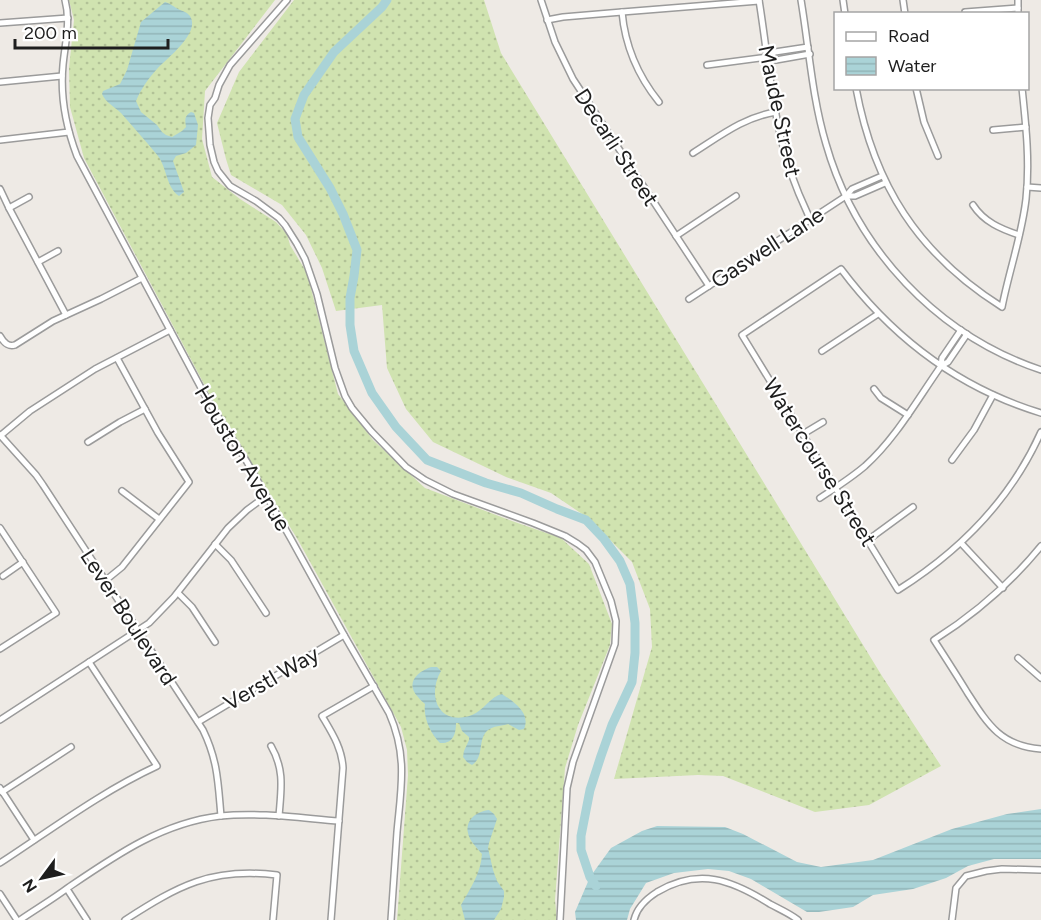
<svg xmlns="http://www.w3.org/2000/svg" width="1041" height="920" viewBox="0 0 1041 920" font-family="Figtree,sans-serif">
<defs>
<pattern id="grass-dots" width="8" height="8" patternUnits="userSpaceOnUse" patternTransform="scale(1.5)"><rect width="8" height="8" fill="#d0e3b0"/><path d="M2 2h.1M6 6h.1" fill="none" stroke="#b2c297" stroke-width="1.8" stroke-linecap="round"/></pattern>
<pattern id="water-rules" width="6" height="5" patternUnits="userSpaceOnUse" patternTransform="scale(1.5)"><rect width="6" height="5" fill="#aad3d7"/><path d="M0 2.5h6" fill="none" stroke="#92b5b8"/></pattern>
</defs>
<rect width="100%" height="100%" fill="#eeeae5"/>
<g fill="url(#grass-dots)">
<polygon points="69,0 275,0 205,91 202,139 212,177 240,199 276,222 287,234 290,245 307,273 338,394 373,440 425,488 512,521 561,538 589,564 612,624 610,645 578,725 565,768 555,900 557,920 397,920 408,775 407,750 401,727 298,540 213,401 84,158 70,107 69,68 74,20"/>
<polygon points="294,0 484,0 501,53 882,676 941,766 869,805 815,812 723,776 698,775 614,779 652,647 650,609 632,562 588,518 551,493 506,477 433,442 406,409 387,368 382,305 336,311 322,268 306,235 282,205 231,175 226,159 217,123 239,72"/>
</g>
<g fill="url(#water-rules)">
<path d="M165,2C171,4 173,6 178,9C182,11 187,12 190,16C201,33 167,58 157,69C148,79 141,89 136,101L141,112L157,125L162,132L166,135L172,137L182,131L186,127C185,120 184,116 191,112L194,113L198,125L196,145L186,153L176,156L173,161L184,192L179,196C166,187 167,168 158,156C146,141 133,127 121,113C115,107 105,102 102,94L103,91L120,84L127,70L141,22Z"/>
<path d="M431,667H437L441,671C426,697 440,727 472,715C483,711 491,696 502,694C514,702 531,713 524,729L519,730L508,724C502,726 493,726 488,730C477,739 485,757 472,765L467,762L463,757L464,751L469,740V737L462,731L459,723H456C456,734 453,744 440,743C431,734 423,718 425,704C423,702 420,700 418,697C405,683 417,672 431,667Z"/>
<polygon points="1041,809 1041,859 994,859 968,866 946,878 913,889 873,895 853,907 819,912 807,912 751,879 729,871 708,869 674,873 646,883 630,909 627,920 576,920 575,912 590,877 611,848 642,831 657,826 725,827 743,834 797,862 821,867 873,860 952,829 1007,814"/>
<path d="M489,810L494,814L497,819L489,843L488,848L493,870L497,881L504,891V897L501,909L494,920H465L461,905C470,889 481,873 482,854C477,848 469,840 468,833C465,820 477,811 489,810Z"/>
</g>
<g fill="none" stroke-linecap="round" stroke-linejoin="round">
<polyline stroke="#aad3d7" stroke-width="9" points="387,0 382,7 334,52 304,95 295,119 298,137 330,188 343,214 357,250 354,276 350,298 350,325 354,351 372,393 396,427 427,460 486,483 521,493 557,509 586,520 604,539 620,561 630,584 635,623 635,653 632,682 612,725 601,756 590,790 581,836 581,850 590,877 596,886"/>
<defs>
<g id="minor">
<path d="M65,0C71,22 65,43 63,65C60,96 66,127 77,156L207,399L247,462L291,539L344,635L389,713C408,756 401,788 397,832C395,861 393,891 391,920"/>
<polyline points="287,0 230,65 219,85 215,98 210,105 208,118 210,145 214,162 218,171 230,186 256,201 279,218 285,225 297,244 305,259 317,294 335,368 345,396 352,408 371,431 406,467 425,480 453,494 533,523 565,536 578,544 586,550 595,562 611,601 616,621 615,644 573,762 567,788 560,920"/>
<polyline points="541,0 555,42 573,79 709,286"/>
<path d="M759,0C768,56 772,114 789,168C795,185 802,202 810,219"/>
<path d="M801,0C809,48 812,97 826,144C856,249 937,335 1041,370"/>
<polyline points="843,0 845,14"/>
<polyline points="903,0 905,14"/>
<path d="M622,12C625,45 638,76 659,102"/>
<polyline points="965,12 1018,8"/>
<polyline points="1018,14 1018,0"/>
<polyline points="547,20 563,17 622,12 759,1"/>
<polyline points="0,23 68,18"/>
<polyline points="768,57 775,52 808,47"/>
<polyline points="707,65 768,57 776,60 810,54"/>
<polyline points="0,82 62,76"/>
<path d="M856,88C874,185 918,254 1002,307C1009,271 1022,235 1026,199C1030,162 1026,126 1022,88"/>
<polyline points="916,88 924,122 938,156"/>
<polyline points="993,130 1026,127"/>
<polyline points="0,140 69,132"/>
<path d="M693,153C720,136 744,117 776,112"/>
<polyline points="1027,187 1041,188"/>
<polyline points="0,189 9,208 66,315"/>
<polyline points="846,196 855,196 885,183"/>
<path d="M973,205C984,222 1001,229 1019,235"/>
<polyline points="9,208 29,197"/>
<polyline points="676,236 736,196"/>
<polyline points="38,262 58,251"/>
<polyline points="689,299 846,196 852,189 882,176"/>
<path d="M0,336C4,343 8,347 15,345L53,321L101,299L142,278"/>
<polyline points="822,351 878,314"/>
<polyline points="941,366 948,362 967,334"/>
<polyline points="874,389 881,398 908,415"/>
<path d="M1041,413C959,388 892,337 841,269L742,335L898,590C960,551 1011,499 1041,432"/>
<polyline points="803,434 823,422"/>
<path d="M0,435L36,475L43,485L203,730C218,761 218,783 221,816"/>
<polyline points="0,436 30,411 95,369 170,330"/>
<polyline points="88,442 120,422 145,409"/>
<polyline points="952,460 974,430 993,395"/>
<polyline points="122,491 159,519"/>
<path d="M820,498C835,488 851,478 865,466C896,438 917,400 941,366L942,358L961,330"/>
<polyline points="0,528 56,613 0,649"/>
<polyline points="868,540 913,507"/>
<polyline points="961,543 1003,588"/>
<polyline points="215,544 231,560 266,613"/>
<path d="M1041,546C1010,584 975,614 934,640C945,657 956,674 967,692C987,723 1000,746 1041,749"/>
<polyline points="3,576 23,562"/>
<polyline points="106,580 122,567 189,482 158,433 117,358"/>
<polyline points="178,593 192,607 215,642"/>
<polyline points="1018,658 1041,678"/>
<polyline points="0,720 149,623 174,597 228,528 247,510 266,496"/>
<polyline points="198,722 344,635"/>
<path d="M271,746C285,770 281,790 279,816"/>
<polyline points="0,788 34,840"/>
<polyline points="2,792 71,747"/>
<path d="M0,863C52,829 101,792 157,766L89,662"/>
<polyline points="67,889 87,920"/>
<polyline points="0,894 17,920"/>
<path d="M20,920C36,909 53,899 69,887C116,855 162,823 220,816C259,812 300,818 339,821"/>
<path d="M125,920C178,886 211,867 277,875L273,920"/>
<path d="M331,920L343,768C342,748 332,733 322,716L374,686"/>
<path d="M634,920C637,907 646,899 657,892C699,867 732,880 770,904C779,909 789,913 798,920"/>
<polyline points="952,920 956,888 966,876 986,871 1002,869 1041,870"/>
</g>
</defs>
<use href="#minor" stroke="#9b9b9b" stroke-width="8"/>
<use href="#minor" stroke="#fff" stroke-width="5"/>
</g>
<g text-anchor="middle" stroke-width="4.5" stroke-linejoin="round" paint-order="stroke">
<g font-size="22" fill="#1e1e1e" stroke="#fff">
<text transform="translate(780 111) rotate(78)" y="8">Maude Street</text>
<text transform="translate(617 147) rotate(57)" y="8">Decarli Street</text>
<text transform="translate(767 247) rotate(-33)" y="8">Gaswell Lane</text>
<text transform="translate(243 458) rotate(59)" y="8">Houston Avenue</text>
<text transform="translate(820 462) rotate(58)" y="8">Watercourse Street</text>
<text transform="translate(129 617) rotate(57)" y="8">Lever Boulevard</text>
<text transform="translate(271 678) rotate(-30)" y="8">Verstl Way</text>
</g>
</g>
<rect x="834" y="12" width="195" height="78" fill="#ffffff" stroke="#a5a5a5" stroke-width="1.5"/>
<rect x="846" y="32" width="30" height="9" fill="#ffffff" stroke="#a5a5a5" stroke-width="1.5"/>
<text x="888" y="42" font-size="18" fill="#1e1e1e">Road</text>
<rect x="846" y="57" width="30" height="18" fill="url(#water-rules)" stroke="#a5a5a5" stroke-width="1.5"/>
<text x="888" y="72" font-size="18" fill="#1e1e1e">Water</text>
<g transform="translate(42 878) rotate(237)" stroke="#ffffff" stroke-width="4.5" paint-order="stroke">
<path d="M0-4.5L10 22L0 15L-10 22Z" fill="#1e1e1e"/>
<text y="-9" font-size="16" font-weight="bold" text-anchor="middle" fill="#1e1e1e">N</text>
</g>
<path d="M15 39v9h153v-9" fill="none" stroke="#1e1e1e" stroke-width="3"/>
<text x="24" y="39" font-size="18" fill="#1e1e1e" stroke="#ffffff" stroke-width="4.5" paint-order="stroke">200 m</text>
</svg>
